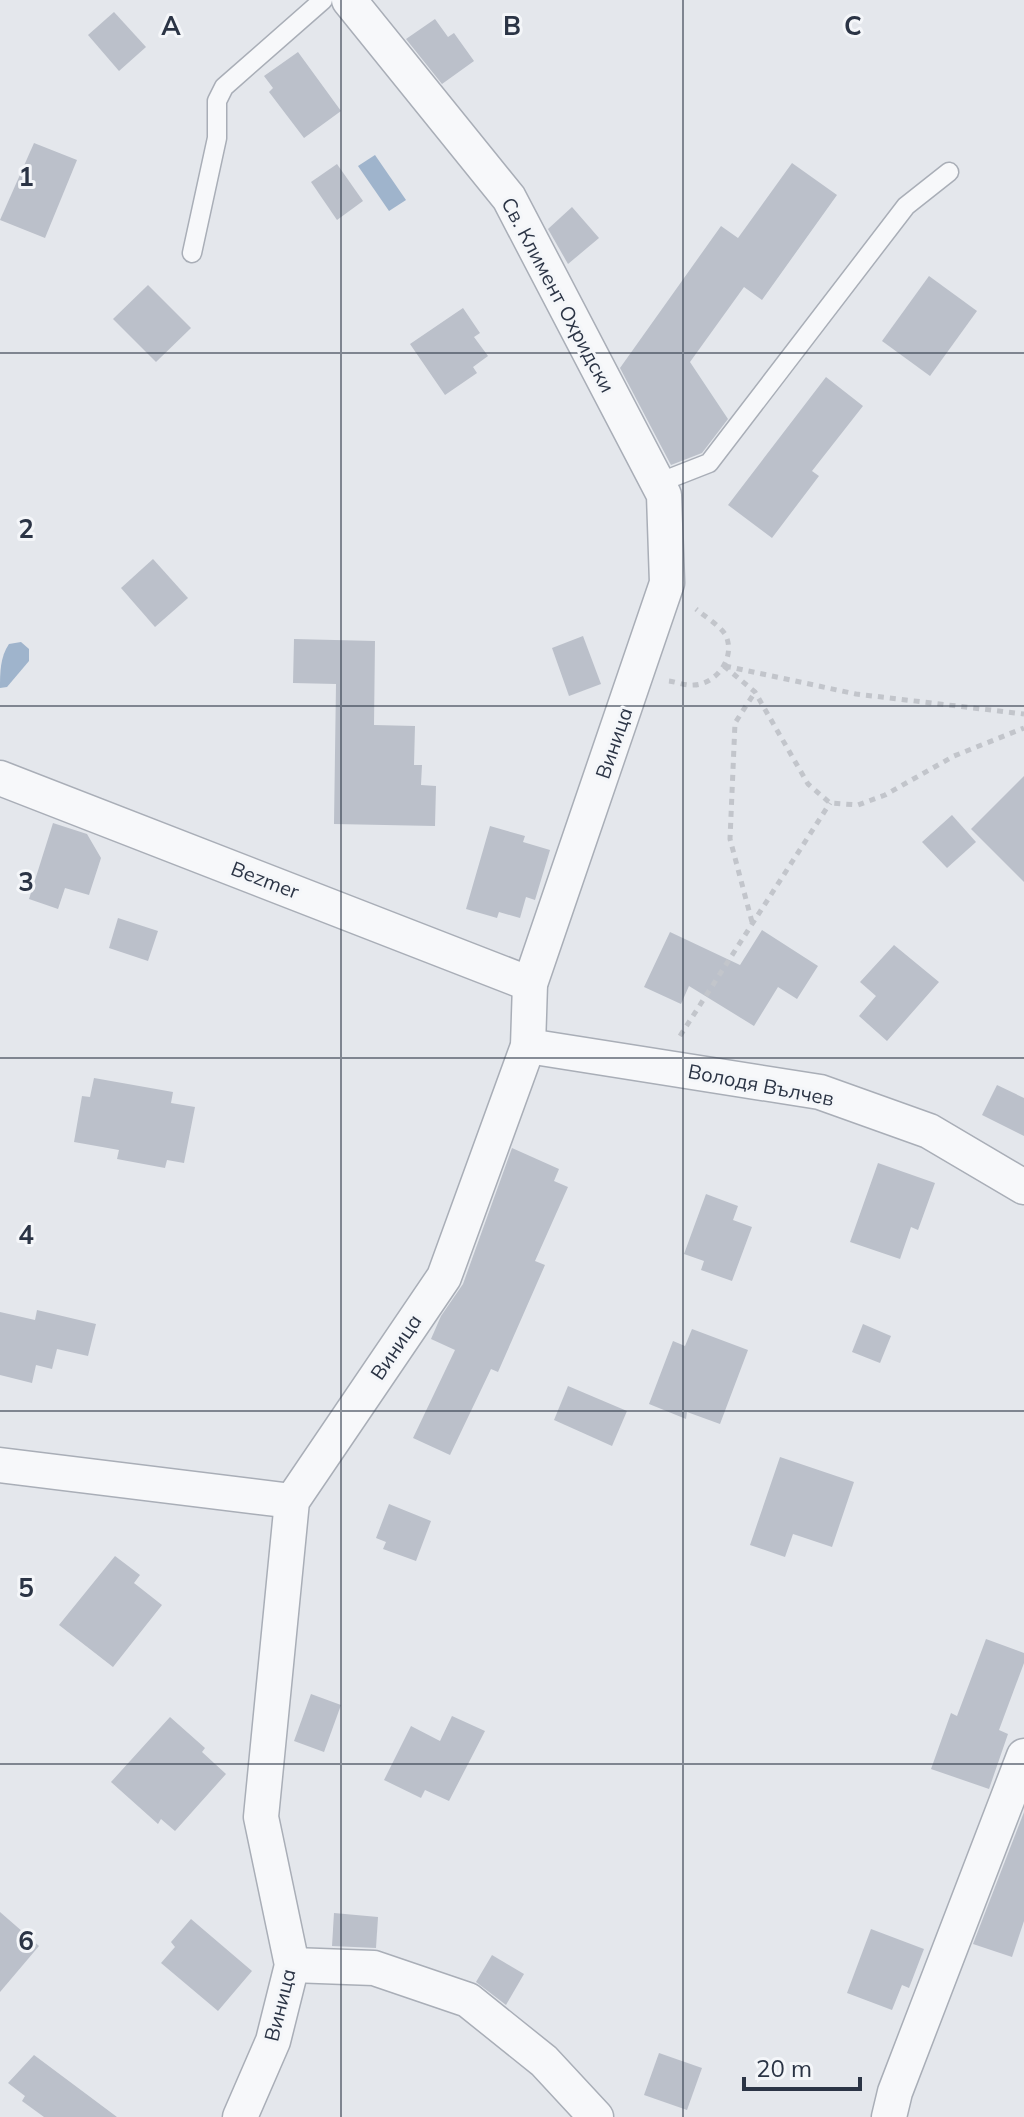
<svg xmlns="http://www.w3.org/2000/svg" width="1024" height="2117" viewBox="0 0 1024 2117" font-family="Mulish,sans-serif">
<rect width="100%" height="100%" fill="#e4e7ec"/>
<g fill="#9fb4cc">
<polygon points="375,155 406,200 389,211 358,166"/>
<path d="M21,642L29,649V661L7,687L0,688C0,673 0,657 9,644Z"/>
</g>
<g fill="#bbc0ca">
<polygon points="114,12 146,47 119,71 88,35"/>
<polygon points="435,19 448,37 454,33 474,61 442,84 406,39"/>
<polygon points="298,52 341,111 304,138 269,92 273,88 264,76"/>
<polygon points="34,143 77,160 45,238 0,220"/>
<polygon points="792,163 837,195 762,300 744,287 690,362 728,419 702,453 671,465 620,368 721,226 738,238"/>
<polygon points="337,164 363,201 337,220 311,182"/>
<polygon points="572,207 599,238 568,264 548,229"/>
<polygon points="929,276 977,311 930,376 882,341"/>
<polygon points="148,285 191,328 156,362 113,319"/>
<polygon points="463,308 480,333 474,337 488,356 473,367 477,373 445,395 410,344"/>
<polygon points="826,377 863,406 812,471 819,476 772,538 728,505"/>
<polygon points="153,559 188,598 155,627 121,588"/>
<polygon points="583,636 601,684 569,696 552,648"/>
<polygon points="294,639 375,641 374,725 415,726 414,765 422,765 421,785 436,786 435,826 334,824 336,684 293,683"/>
<polygon points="1024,776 1024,882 971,829"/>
<polygon points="952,815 976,842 947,868 922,842"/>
<polygon points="53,823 87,834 101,858 89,895 65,888 58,909 29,899"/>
<polygon points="490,826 525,836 523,842 550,850 535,900 526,897 520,918 499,912 497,918 466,909"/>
<polygon points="118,918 158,931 148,961 109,948"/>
<polygon points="762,930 818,966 797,999 778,987 754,1026 689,986 681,1004 644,987 670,932 740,965"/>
<polygon points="894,945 939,982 887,1041 859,1016 876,996 860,982"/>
<polygon points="94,1078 173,1092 171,1103 195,1107 184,1163 167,1160 165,1168 117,1159 119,1150 74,1142 82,1096 90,1097"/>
<polygon points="997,1085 1024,1098 1024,1136 982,1115"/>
<polygon points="512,1148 559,1169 554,1181 568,1187 535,1261 545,1265 498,1372 491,1369 450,1455 413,1438 455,1350 431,1339 441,1316 463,1284"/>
<polygon points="878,1163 935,1183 918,1230 911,1227 900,1259 850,1242"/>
<polygon points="706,1194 738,1206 733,1220 752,1227 732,1281 701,1270 704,1261 684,1254"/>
<polygon points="37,1310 96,1324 88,1356 57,1349 52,1369 36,1365 32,1383 0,1375 0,1312 35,1320"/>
<polygon points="863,1324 891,1336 880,1363 852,1352"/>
<polygon points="692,1329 748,1350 720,1424 687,1412 686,1419 649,1404 673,1341 685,1346"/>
<polygon points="568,1386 627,1411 612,1446 554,1420"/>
<polygon points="780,1457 854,1482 832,1547 793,1534 785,1557 750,1545"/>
<polygon points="389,1504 431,1521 416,1561 383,1549 386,1542 376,1538"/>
<polygon points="115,1556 140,1575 134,1583 162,1605 113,1667 59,1625"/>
<polygon points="986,1639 1024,1653 1024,1663 999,1730 1008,1734 989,1789 931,1769 951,1713 957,1716"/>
<polygon points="311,1694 341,1705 324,1752 294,1741"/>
<polygon points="452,1716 485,1731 449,1801 425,1790 421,1798 384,1780 411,1726 440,1741"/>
<polygon points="170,1717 205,1748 202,1752 226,1774 175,1831 161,1819 158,1824 111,1782"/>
<polygon points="1024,1812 1024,1921 1012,1957 973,1944"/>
<polygon points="0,1912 39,1946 0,1992"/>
<polygon points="334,1913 378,1917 376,1948 332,1946"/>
<polygon points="191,1919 252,1971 218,2011 161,1963 175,1947 171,1942"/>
<polygon points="871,1929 924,1949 909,1988 902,1985 892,2010 847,1993"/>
<polygon points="492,1955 524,1974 506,2005 476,1982"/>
<polygon points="659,2053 702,2068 687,2110 644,2095"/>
<polygon points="34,2055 117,2117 44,2117 22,2101 25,2096 8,2083"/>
</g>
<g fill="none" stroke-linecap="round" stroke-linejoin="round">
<defs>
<g id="service">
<polyline points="192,253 217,138 217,101 224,87 323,0"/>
<polyline points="658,483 709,463 906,206 949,172"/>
</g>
<g id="minor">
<polyline points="0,778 530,984"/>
<polyline points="528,1046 820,1092 929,1131 1024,1187"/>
<polyline points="0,1465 292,1501"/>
<polyline points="292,1965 374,1968 468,2000 544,2061 596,2117"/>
<polyline points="240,2117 273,2041 292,1965 261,1817 292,1501 444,1277 528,1046 530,984 667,583 664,495 509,198 349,0"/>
<polyline points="889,2117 895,2092 1024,1756"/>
</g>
</defs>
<use href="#service" stroke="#a9aeb7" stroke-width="21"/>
<use href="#minor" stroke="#a9aeb7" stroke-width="37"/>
<g stroke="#c2c5cb" stroke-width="5" stroke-dasharray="6 6" stroke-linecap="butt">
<polyline points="724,666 755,692 808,784 830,803 858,805 885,795 954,756 1024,728"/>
<polyline points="725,666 856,694 1024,714"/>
<path d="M669,681C677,682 686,686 694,685C717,684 737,656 725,634C719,625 704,616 696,609"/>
<polyline points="752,922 730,839 735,723 755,692"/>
<polyline points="680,1036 830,803"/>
</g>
<use href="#service" stroke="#f7f8fa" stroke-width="18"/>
<use href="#minor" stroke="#f7f8fa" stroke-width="34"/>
</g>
<path fill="none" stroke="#2b3445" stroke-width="2" stroke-opacity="0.55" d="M341,0V2117M683,0V2117M0,353H1024M0,706H1024M0,1058H1024M0,1411H1024M0,1764H1024"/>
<g text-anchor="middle" stroke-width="6" stroke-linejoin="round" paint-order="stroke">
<g font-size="20" fill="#2b3445" stroke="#f4f6f9">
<text transform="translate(558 295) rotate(62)" y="7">Св. Климент Охридски</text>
<text transform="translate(614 743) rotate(-71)" y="7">Виница</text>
<text transform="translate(265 880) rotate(21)" y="7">Bezmer</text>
<text transform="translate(761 1085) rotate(11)" y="7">Володя Вълчев</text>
<text transform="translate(396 1347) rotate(-56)" y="7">Виница</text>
<text transform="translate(280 2005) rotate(-76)" y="7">Виница</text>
</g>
</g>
<g font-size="26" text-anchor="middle" font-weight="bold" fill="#2b3445" stroke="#f4f6f9" stroke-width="6" stroke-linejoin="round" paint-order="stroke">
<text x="171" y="35">A</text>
<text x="512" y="35">B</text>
<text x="853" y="35">C</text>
<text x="26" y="186">1</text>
<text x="26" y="538">2</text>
<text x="26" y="891">3</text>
<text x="26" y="1244">4</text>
<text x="26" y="1597">5</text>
<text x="26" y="1950">6</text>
</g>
<path d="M744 2077v12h116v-12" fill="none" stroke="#2b3445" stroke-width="4"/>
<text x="756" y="2077" font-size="24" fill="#2b3445" stroke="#f4f6f9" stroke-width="6" paint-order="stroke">20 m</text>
</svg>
